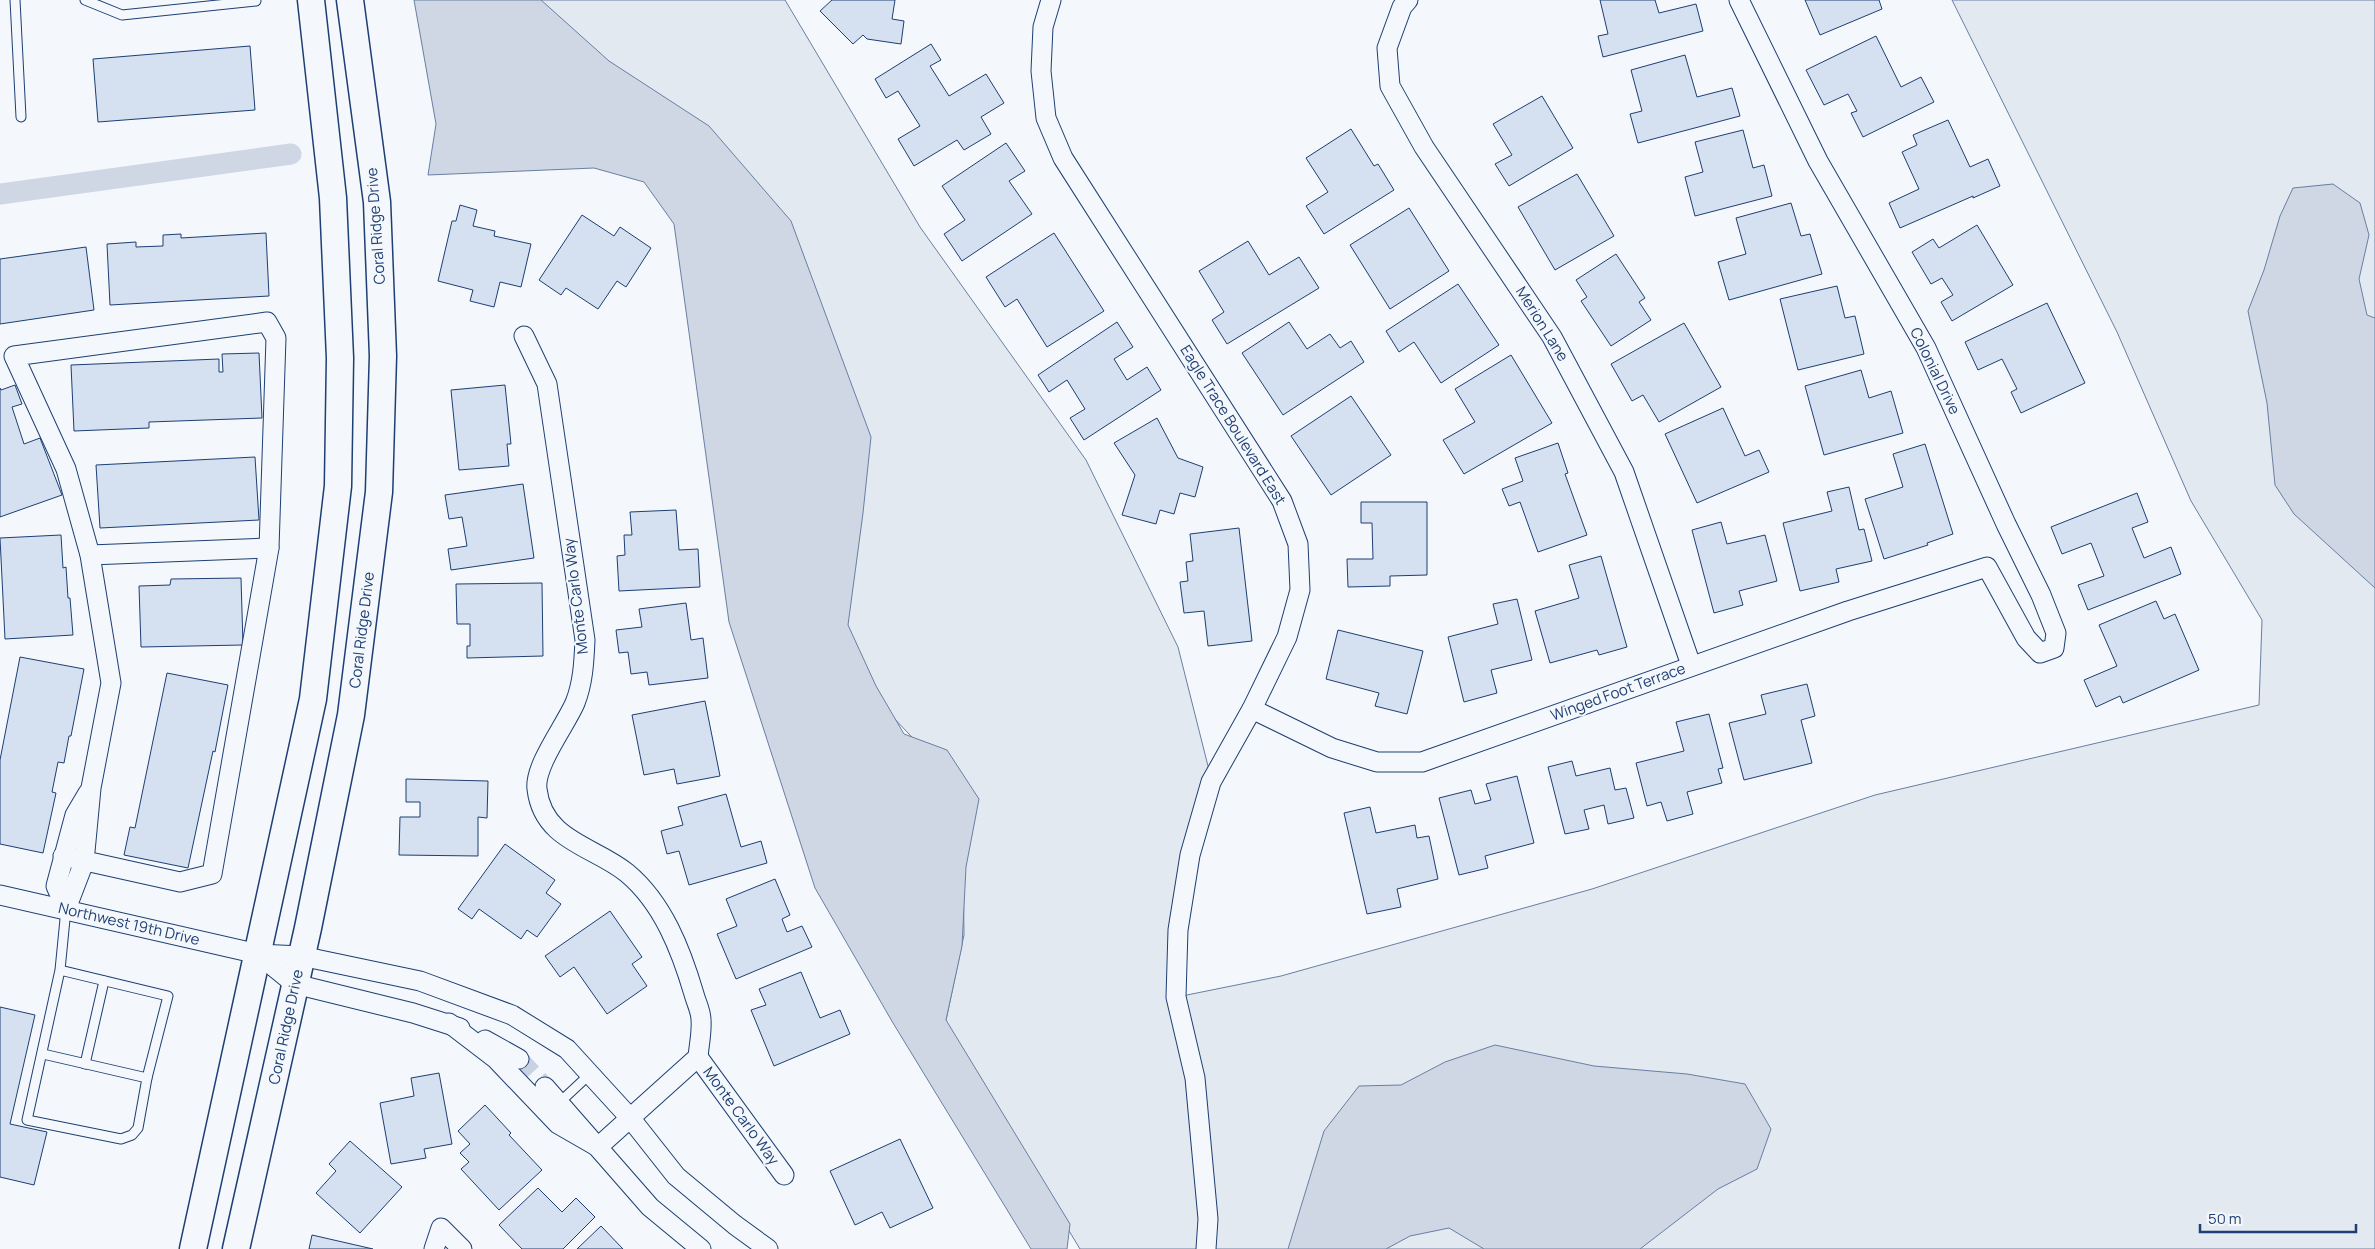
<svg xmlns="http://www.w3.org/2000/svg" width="2375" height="1249" viewBox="0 0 2375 1249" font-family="Manrope,sans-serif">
<rect width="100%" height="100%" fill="#f4f7fb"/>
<polygon fill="#e3e9f0" stroke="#687fa3" points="467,0 785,0 920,227 1086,460 1178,647 1209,770 1177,997 1281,976 1592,889 1875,795 2259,705 2262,620 2191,501 2117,332 1952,0 2375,0 2375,1249 1080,1249 945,1025 964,935 963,859 974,802 802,622 682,125"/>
<g fill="#cfd7e4" stroke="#687fa3">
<polygon points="414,0 541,0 609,61 709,126 791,221 871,437 863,513 848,625 876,686 904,734 947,750 979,799 966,867 962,946 946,1020 1070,1224 1067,1249 1031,1249 893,1023 815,888 729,622 674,224 644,182 594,168 428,175 436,124"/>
<polygon points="2333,184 2360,203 2369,235 2359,279 2367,315 2375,318 2375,588 2294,514 2275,485 2267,403 2248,311 2264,270 2280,216 2293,188"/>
<polygon points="1495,1045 1594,1066 1687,1074 1745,1084 1771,1129 1757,1169 1718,1189 1640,1249 1484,1249 1449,1228 1410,1236 1386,1249 1288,1249 1324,1131 1359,1086 1401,1085 1445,1062"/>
</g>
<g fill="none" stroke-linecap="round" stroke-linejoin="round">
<polyline stroke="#cfd7e4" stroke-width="21" points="0,194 291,154"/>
</g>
<g fill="#d5e0f0" stroke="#1d3f73">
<polygon points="832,0 895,0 892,19 904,21 901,44 867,39 863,35 853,44 820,11"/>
<polygon points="1600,0 1655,0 1659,13 1696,4 1703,31 1603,57 1598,36 1608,34"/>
<polygon points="1805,0 1879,0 1882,9 1820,35"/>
<polygon points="1876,36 1901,87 1921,77 1934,102 1863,137 1851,113 1857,111 1848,94 1824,105 1806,70"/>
<polygon points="931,44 941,60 930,66 949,96 986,74 1004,103 981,117 991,134 964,150 957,140 914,166 898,139 920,126 898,91 886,98 875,79"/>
<polygon points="250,46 255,110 98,122 93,59"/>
<polygon points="1685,55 1697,97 1732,88 1740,116 1638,143 1630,114 1642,111 1631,70"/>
<polygon points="1542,96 1573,148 1509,186 1495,164 1512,155 1493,124"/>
<polygon points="1948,120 1970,167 1988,159 2000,186 1973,198 1973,196 1900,228 1889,203 1919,189 1902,152 1917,145 1913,135"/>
<polygon points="1351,129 1374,166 1378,164 1394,190 1324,234 1306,206 1328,192 1306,158"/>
<polygon points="1743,130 1753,168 1764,165 1772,196 1695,216 1685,177 1703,172 1695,142"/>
<polygon points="1006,143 1025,171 1009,181 1032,214 962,261 944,234 965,220 942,186"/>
<polygon points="1577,174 1614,236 1555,270 1518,207"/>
<polygon points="1791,203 1801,236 1810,234 1822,274 1729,300 1718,262 1746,254 1736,218"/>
<polygon points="460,205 477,210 473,226 495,231 494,236 531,244 521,287 500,282 494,307 470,301 473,290 438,281 452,221 456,221"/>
<polygon points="1409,208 1449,271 1390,309 1350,245"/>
<polygon points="582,215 614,236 620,227 651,248 626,287 617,281 598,309 566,288 561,295 539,280"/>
<polygon points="1977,225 2013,285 1952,321 1941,302 1953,295 1942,278 1931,284 1912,252 1933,239 1939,248"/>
<polygon points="266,233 269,296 110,305 107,244 136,242 136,247 163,246 163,235 181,234 181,238"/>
<polygon points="1054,233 1104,311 1047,347 1017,299 1005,307 986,277"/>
<polygon points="1248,241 1269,275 1299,257 1319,288 1227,344 1212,320 1224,312 1199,271"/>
<polygon points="86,247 94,310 0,324 0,259"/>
<polygon points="1616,254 1645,298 1639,302 1651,320 1611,346 1581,301 1587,297 1576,280"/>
<polygon points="1458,284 1499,345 1441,383 1414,342 1399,352 1386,331"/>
<polygon points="1837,286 1845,318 1855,316 1864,354 1798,370 1780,299"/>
<polygon points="2047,303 2085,383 2021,413 2011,392 2017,389 2002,359 1978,370 1965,342"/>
<polygon points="1117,322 1133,347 1114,359 1127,380 1147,367 1161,390 1084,440 1070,418 1085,409 1067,380 1049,392 1038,375"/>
<polygon points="1289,322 1307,349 1330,334 1340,348 1351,341 1364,362 1283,415 1242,353"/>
<polygon points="1684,323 1721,387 1659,422 1643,395 1632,401 1611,364"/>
<polygon points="259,353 262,418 149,422 149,428 74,431 71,365 219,359 219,372 223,372 222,354"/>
<polygon points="1511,355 1552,423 1464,474 1443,440 1475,422 1455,389"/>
<polygon points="1861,370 1869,398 1891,391 1903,433 1824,455 1805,386"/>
<polygon points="15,385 22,404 12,407 24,444 40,438 62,495 0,517 0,388 1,390"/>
<polygon points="505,385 511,444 507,444 509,466 459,470 451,390"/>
<polygon points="1351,396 1391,455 1331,495 1291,436"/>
<polygon points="1723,408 1745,456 1759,450 1769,472 1697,503 1665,434"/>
<polygon points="1157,418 1178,458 1203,467 1195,497 1180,493 1174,514 1160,510 1156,524 1122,515 1135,475 1114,443"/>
<polygon points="1558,443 1568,473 1565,474 1587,535 1538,552 1520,502 1509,506 1502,489 1523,481 1515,458"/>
<polygon points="1925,444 1953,534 1927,543 1928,545 1884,559 1865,499 1903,487 1893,454"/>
<polygon points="255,457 259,520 100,528 96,465"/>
<polygon points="523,484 534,558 451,570 448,549 467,546 462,517 449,519 445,495"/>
<polygon points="1849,487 1859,530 1864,529 1872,561 1836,569 1839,582 1800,591 1783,523 1832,511 1827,492"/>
<polygon points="2137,493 2148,522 2132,528 2144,558 2171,547 2181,574 2088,610 2078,585 2104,576 2091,543 2062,554 2051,527"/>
<polygon points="1361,502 1427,502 1427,575 1390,576 1390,586 1348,587 1347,559 1373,559 1372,523 1361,523"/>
<polygon points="676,510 679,550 698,549 700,587 619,591 617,556 625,555 624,535 632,535 630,512"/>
<polygon points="1721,522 1727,544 1765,535 1777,581 1739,591 1743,605 1714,613 1692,530"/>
<polygon points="1239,528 1252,641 1208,646 1204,611 1184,613 1180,582 1188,581 1186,562 1193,561 1190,534"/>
<polygon points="61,535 63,568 66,567 68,598 70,598 73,635 5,639 0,538"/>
<polygon points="1601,556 1627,647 1599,655 1597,650 1550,663 1535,611 1579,598 1569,565"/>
<polygon points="241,578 243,645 141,647 139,586 170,585 171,579"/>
<polygon points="542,583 543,656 467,658 467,646 470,646 470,624 457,624 456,584"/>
<polygon points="1517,599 1532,660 1491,670 1497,693 1464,702 1448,637 1498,624 1493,604"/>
<polygon points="2156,601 2164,619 2175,614 2199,670 2123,703 2120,696 2096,707 2084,680 2117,666 2099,625"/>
<polygon points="686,603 691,640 703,638 708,678 649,685 647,672 631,674 628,652 619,653 616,630 642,627 639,609"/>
<polygon points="1338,630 1423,651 1407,714 1375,706 1379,693 1326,679"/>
<polygon points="20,657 84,669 71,736 69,736 64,763 58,762 52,792 56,793 43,853 0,844 0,760"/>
<polygon points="167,673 228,685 215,752 213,751 188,868 124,855 130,827 135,828"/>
<polygon points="1807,684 1815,716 1801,720 1812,763 1744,780 1729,723 1766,714 1761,695"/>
<polygon points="705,701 720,776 677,784 674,769 644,775 632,715"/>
<polygon points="1709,714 1723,768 1718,769 1722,783 1687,792 1693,814 1667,821 1661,802 1647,806 1636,763 1684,751 1676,722"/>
<polygon points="1572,761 1576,776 1610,768 1615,790 1626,788 1634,818 1608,824 1604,805 1584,810 1589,829 1565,834 1548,767"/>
<polygon points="1517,776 1534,843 1485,856 1488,868 1459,875 1439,798 1471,790 1475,804 1491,800 1486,784"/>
<polygon points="406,779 488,781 487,818 478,817 478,856 399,855 400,817 420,817 420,802 406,802"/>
<polygon points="726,794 741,847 761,841 767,863 689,885 679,851 667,854 661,831 683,825 678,807"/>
<polygon points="1370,807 1376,833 1415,825 1417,838 1429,836 1438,879 1397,889 1401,907 1367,914 1344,813"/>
<polygon points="505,844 555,880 546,893 561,904 537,937 527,930 521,939 479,909 472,919 458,909"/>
<polygon points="775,879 790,915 782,919 787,932 802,926 812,947 736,979 717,934 737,926 726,899"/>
<polygon points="610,911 642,957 632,964 647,986 607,1014 574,967 560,977 545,956"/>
<polygon points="801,972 820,1018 840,1010 850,1034 774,1066 751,1010 766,1005 759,989"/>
<polygon points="0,1007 35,1015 10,1124 47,1132 34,1185 0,1177"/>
<polygon points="439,1073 452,1144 424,1149 426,1158 391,1164 380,1103 414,1096 411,1078"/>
<polygon points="485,1105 511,1133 509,1135 542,1170 499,1210 461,1169 469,1162 460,1153 470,1144 458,1131"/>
<polygon points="900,1139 933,1208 890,1228 882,1212 855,1225 830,1171"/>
<polygon points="350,1141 402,1187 360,1233 316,1193 336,1171 329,1164"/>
<polygon points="538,1188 562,1212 576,1198 595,1217 563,1249 522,1249 499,1225"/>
<polygon points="601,1226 623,1249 577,1249"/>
<polygon points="312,1235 373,1249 309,1249"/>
</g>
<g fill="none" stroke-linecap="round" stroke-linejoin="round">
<polyline stroke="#c9d2e0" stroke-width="19" stroke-dasharray="19 9" stroke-linecap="butt" points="519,1059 545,1087"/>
<defs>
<g id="service">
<polyline points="15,0 21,117"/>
<polyline points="85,0 122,15 256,1"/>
<polyline points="60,970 168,996 147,1078 138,1128 132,1135 121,1139 27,1120 60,970 66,909"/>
<polyline points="43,1054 147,1078"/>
<polyline points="85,1064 104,981"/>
<polyline points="560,1102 590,1074"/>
</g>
<g id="minor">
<polyline points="1051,0 1043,27 1041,71 1046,118 1063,158 1282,501 1298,544 1300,590 1287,637 1252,709 1211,782 1190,855 1178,930 1176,997 1195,1078 1208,1219 1206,1249"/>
<polyline points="1408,0 1402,7 1387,48 1390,86 1424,147 1552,337 1624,472 1691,665"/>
<polyline points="90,555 269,548"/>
<polyline points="1252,709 1332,748 1377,762 1422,762 1848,611 1987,567 2026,638 2040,653 2054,648 2056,633 2041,595 2006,524 1926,348 1818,161 1739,0"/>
<polyline points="63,856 180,882 212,874 269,548 276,338 267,322 14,356 66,469 90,555 111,683 91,788 84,862 66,909"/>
<polyline points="0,895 258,954 301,956 420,981 512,1015 567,1049 631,1119 676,1176 735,1225 768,1249"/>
<polyline points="66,909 56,886 75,815 88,793"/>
<polyline points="258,954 295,984 413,1013 460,1028"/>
<path d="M449,1023L496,1059L558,1124L598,1147L698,1057C699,1045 702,1032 701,1020C701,1011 696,1002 694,994C681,950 663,903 627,873C594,846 543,841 537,789C534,766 565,726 575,703C583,683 584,662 585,640L547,384L524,336"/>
<polyline points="485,1040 519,1059"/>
<polyline points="698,1057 784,1175"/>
<polyline points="545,1087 650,1207 701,1249"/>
<polyline points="434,1249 441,1228 462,1249"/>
</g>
<g id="secondary">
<polyline points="193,1249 313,699 338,486 340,358 333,198 311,0"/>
<polyline points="236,1249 308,928 351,715 379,492 383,356 377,202 350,0"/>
</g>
</defs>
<use href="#service" stroke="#1d3f73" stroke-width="11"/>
<use href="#minor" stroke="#1d3f73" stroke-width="21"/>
<use href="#secondary" stroke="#1d3f73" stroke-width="29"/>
<use href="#service" stroke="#f4f7fb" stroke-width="9"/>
<use href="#minor" stroke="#f4f7fb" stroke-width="19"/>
<use href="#secondary" stroke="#f4f7fb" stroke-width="26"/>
</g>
<g text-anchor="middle" stroke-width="4" stroke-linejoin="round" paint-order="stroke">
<g font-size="15" fill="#1d3f73" stroke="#f4f7fb">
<text transform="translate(376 226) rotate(-94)" y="5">Coral Ridge Drive</text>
<text transform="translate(1542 324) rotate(58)" y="5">Merion Lane</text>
<text transform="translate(1935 371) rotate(64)" y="5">Colonial Drive</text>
<text transform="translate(1233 425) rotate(58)" y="5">Eagle Trace Boulevard East</text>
<text transform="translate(576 596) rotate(-97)" y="5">Monte Carlo Way</text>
<text transform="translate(362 630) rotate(-83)" y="5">Coral Ridge Drive</text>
<text transform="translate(1618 692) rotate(-20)" y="5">Winged Foot Terrace</text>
<text transform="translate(129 924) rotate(13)" y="5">Northwest 19th Drive</text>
<text transform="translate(286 1027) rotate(-78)" y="5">Coral Ridge Drive</text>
<text transform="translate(741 1116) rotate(54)" y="5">Monte Carlo Way</text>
</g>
</g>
<path d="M2200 1224v8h156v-8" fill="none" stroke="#1d3f73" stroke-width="2.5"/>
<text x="2208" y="1224" font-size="15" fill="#1d3f73" stroke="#f4f7fb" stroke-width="4" paint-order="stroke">50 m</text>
</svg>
